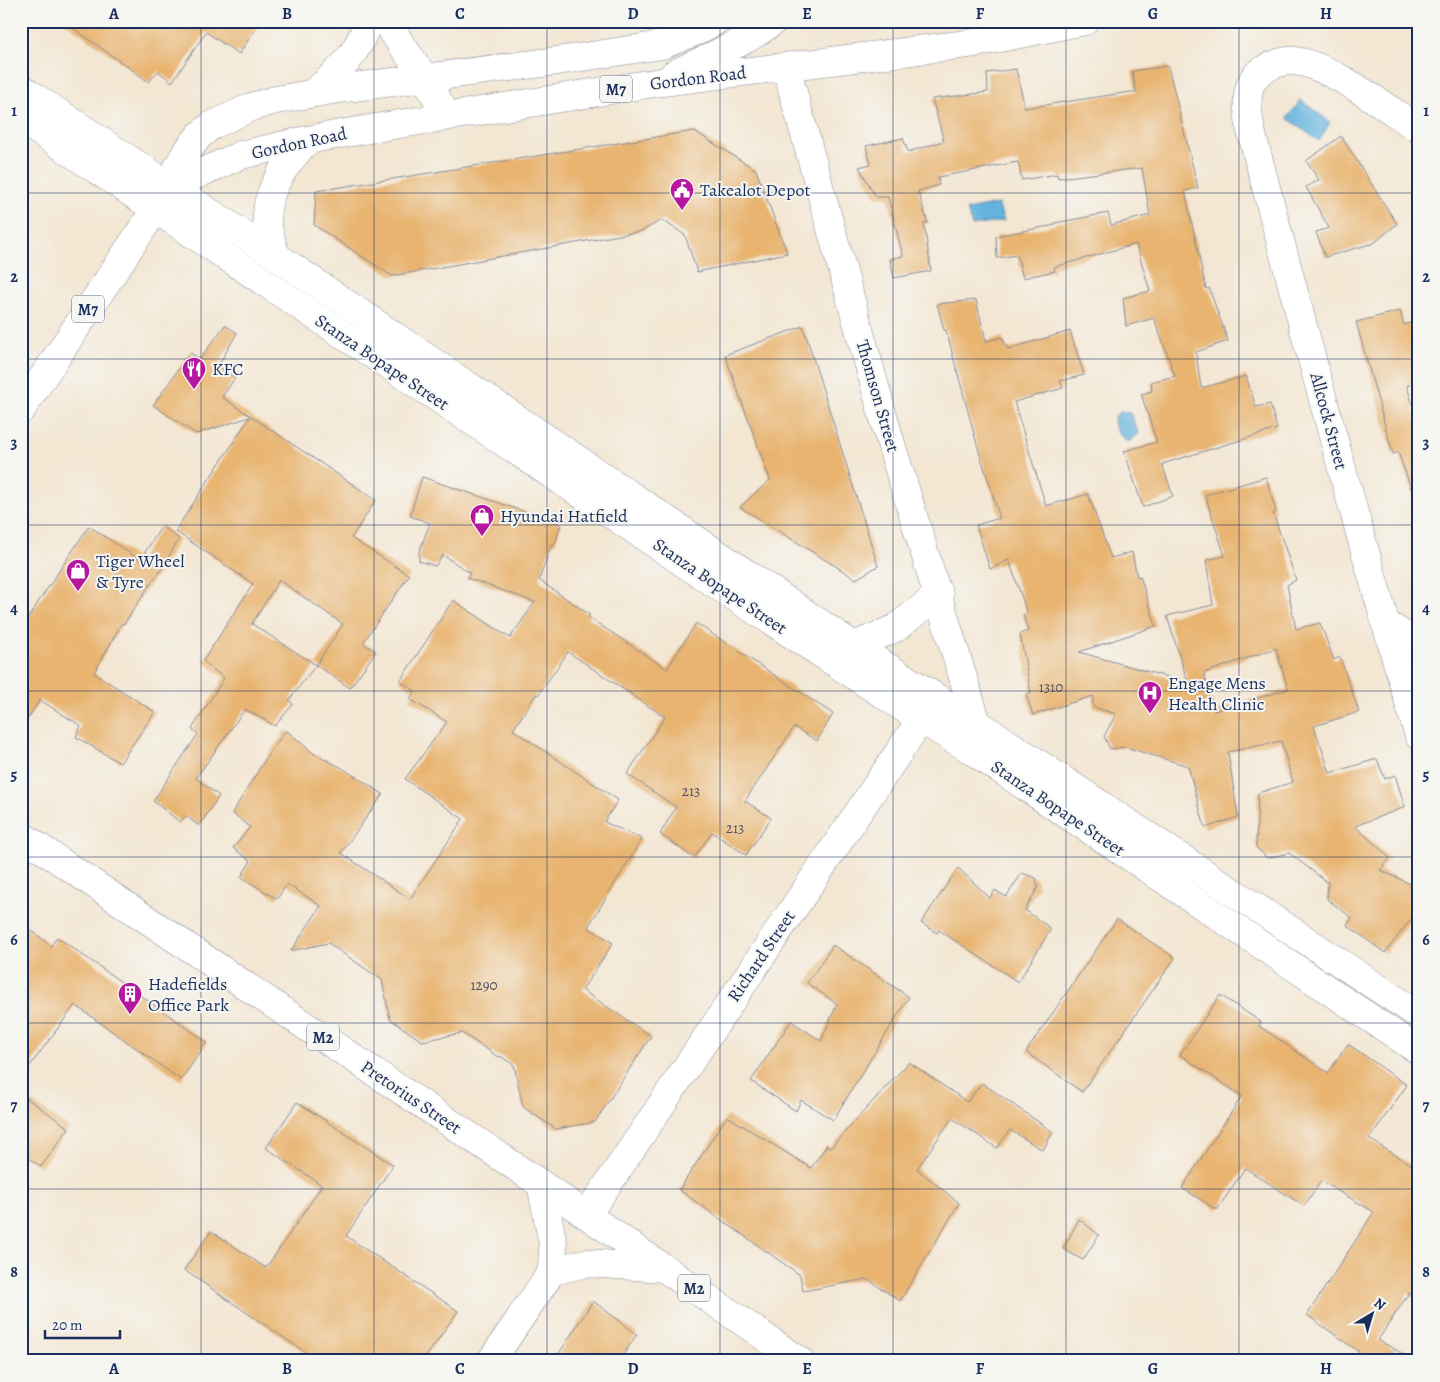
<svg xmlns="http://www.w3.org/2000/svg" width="1440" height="1382" viewBox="0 0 1440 1382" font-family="Alegreya,serif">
<rect width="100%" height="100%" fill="#f6f6f2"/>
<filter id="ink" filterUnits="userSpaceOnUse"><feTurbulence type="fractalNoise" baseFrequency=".02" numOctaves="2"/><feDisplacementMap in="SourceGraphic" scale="10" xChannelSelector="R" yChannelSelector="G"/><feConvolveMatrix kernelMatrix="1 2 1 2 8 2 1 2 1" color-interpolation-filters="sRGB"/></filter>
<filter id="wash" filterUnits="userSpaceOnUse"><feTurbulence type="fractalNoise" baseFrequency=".0096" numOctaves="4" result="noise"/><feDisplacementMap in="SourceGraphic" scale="20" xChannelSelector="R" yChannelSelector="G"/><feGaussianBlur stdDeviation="1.12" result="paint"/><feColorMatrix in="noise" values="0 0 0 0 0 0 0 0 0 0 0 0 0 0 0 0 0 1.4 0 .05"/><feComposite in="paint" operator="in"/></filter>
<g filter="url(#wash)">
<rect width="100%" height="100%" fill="#f3e6d2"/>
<g fill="#63b3de" stroke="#3f719e">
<polygon points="1301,100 1330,122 1319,141 1287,118"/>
<polygon points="998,204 1004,221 972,226 967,210"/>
<path d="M1121,411L1130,413L1139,434L1128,442C1118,435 1114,428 1114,417Z"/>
</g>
<g id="blocks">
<g fill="#e8b46f" fill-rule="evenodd">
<polygon points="63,21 261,21 239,54 206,32 172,82 158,71 149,82"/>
<polygon points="1168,66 1198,188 1185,191 1206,289 1209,288 1228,341 1196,352 1201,388 1246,376 1256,407 1270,404 1277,429 1162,464 1173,496 1143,507 1124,451 1157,442 1141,394 1152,391 1151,382 1175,376 1154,318 1126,326 1123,298 1150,291 1136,244 1054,267 1055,271 1023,278 1017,255 997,258 996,236 1055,225 1055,223 1108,213 1111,225 1150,215 1142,168 1058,178 1057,174 1022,180 1018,162 938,177 939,185 918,191 928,223 924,223 931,271 894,278 890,259 903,256 888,197 876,197 859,167 871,164 866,146 903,138 908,152 944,141 932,99 988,92 987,73 1016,69 1025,108 1130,92 1136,92 1132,71"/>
<polygon points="694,131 756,170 787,253 697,272 685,235 662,220 642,231 392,276 314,225 316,191"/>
<polygon points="1341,136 1397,224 1374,243 1325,257 1316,232 1329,228 1306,187 1319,180 1306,161"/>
<path d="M976,300L986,341L1002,337L1008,349L1070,331L1084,375L1060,381L1063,388L1014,402L1046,506L1088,494L1111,558L1132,552L1137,577L1140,576L1156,626L1079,652L1188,683L1167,616L1213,605L1206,560L1225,556L1205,495L1266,477L1276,512L1273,513L1296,580L1287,585L1296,629L1320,623L1334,660L1340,657L1359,712L1314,726L1330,773L1377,759L1385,779L1395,775L1405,807L1355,826L1390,858L1380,870L1419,888V909L1385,953L1347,925L1352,918L1327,899L1328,883L1289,853L1267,858L1256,847L1258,793L1293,782L1281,741L1228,752L1238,817L1205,828L1188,766L1125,747L1110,749L1104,736L1116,714L1093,707V696L1033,715L1026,694L1031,693L1020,634L1028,631L1023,615L1027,613L1009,560L990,569L976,525L1000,518L978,448L946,330H944L937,304ZM1276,648L1288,689L1214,711L1204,673Z"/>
<polygon points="1400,311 1404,325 1419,320 1419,362 1410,364 1416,382 1407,386 1419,426 1419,501 1416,502 1398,452 1393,454 1356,322"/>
<path d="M225,325L237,333L218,366L235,378L222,397L376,500L351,538L409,575L363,643L376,651L350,688L316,665L289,700L293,704L275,726L245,709L196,778L219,796L199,826L186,816L180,822L153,801L198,734L192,729L224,678L203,661L253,584L175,531L250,417L196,434L153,405L190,353L200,359ZM279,580L343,624L316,665L252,624Z"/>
<polygon points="803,326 878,566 856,579 740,507 770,480 725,355"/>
<polygon points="422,477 561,524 555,544 552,543 539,580 590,615 588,617 667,669 696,623 833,714 817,741 794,727 745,801 771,818 746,855 712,832 694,858 660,834 676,807 627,774 665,717 568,652 538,695 536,694 513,730 618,800 604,822 642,839 588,927 613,943 582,990 651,1036 595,1122 556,1129 523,1107 514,1065 502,1057 497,1056 462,1033 422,1041 390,1019 382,980 328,943 291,951 321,906 287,884 277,899 241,877 251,861 233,848 250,827 232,813 268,755 286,730 313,753 342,768 383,794 341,853 410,899 463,819 405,779 447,722 410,699 415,691 400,681 453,600 510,638 535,602 467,578 470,573 443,555 435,566 419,561 419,552 430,523 410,516"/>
<polygon points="89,526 140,560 162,526 179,539 156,578 155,577 124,624 122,623 94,673 155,712 120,763 76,737 81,726 40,700 21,729 21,628"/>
<polygon points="958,868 990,898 995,890 1006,897 1022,873 1036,878 1038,887 1025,910 1051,929 1018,982 939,930 937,933 921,923"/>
<polygon points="1117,919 1175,958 1082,1092 1026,1052"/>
<polygon points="21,922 51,946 57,937 207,1042 181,1080 75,1005 21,1078"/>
<polygon points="833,945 909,997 833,1120 801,1100 796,1111 751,1081 791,1021 821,1041 837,1004 807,983"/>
<polygon points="1220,995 1261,1022 1259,1026 1328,1073 1348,1044 1407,1085 1369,1139 1419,1169 1419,1300 1409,1293 1378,1340 1416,1361 1372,1361 1307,1315 1374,1212 1321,1181 1304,1206 1245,1168 1217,1210 1182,1188 1242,1096 1180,1055"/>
<polygon points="909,1062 967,1102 982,1083 1053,1132 1043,1150 1010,1130 997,1148 952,1118 917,1169 959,1203 900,1301 867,1279 803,1291 800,1275 679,1190 727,1116 811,1168 827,1145 830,1148"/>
<polygon points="21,1094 69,1128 41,1167 21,1153"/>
<polygon points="297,1102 393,1165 346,1236 458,1311 423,1361 318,1361 184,1270 211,1231 266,1268 303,1214 322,1185 266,1148"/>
<polygon points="1079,1219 1099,1235 1083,1260 1063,1249"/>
<polygon points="593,1301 637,1334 619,1361 554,1361"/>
</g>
</g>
</g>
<g filter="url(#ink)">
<use href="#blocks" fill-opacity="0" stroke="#878a98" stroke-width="1"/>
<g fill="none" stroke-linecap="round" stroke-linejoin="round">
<defs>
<g id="street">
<polyline points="385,21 425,78 447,116"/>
<polyline points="786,67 889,437 977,723"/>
<path d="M313,93C338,73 359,53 368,21"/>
<path d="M1419,129C1388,109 1330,65 1295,61C1285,60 1274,64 1265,69C1243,80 1247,106 1250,127C1304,331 1358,534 1419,736"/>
<polyline points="171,186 175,172 185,154 199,136 211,126 251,107 276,100 338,89 557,61 662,45 697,31 715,21"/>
<polyline points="1385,623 1419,645"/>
<polyline points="587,1215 934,700"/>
<polyline points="552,1271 586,1263 664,1268"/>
<polyline points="491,1361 552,1271 553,1244 541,1184"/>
</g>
<g id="secondary">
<polyline points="21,88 276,256 854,646 977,723 1419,1015"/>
<polyline points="21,119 730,594 922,720 971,750 1419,1051"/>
<polyline points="854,646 896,628 939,594"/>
</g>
<g id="primary">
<path d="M674,74C707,57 744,44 774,21"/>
<path d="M276,256C272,242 266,228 267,214C268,185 289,161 307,140"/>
<polyline points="21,410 171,186 241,155 307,140 369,129 654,83 975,43 1085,21"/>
<polyline points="21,835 541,1184 800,1361"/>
</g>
</defs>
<use href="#street" stroke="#878a98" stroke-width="29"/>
<use href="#secondary" stroke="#878a98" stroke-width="29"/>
<use href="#primary" stroke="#878a98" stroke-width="29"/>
<use href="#street" stroke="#fff" stroke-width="28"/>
<use href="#secondary" stroke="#fff" stroke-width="28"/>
<use href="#primary" stroke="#fff" stroke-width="28"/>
</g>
</g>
<path fill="none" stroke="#1b2f5e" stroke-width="1" stroke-opacity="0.55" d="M201,21V1361M374,21V1361M547,21V1361M720,21V1361M893,21V1361M1066,21V1361M1239,21V1361M21,193H1419M21,359H1419M21,525H1419M21,691H1419M21,857H1419M21,1023H1419M21,1189H1419"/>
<defs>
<symbol id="civic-pin" viewBox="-11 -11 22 30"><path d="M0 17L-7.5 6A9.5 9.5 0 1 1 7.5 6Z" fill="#b5179e" stroke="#f6f6f2"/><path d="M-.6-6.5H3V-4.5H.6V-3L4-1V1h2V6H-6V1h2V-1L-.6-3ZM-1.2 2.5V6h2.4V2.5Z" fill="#fff"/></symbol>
<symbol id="restaurant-pin" viewBox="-11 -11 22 30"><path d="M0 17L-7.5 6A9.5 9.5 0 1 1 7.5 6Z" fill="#b5179e" stroke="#f6f6f2"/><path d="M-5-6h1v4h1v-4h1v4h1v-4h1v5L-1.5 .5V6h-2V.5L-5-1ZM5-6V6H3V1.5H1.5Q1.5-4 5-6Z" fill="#fff"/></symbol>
<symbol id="shop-pin" viewBox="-11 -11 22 30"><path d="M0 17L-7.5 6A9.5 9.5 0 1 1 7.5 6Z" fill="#b5179e" stroke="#f6f6f2"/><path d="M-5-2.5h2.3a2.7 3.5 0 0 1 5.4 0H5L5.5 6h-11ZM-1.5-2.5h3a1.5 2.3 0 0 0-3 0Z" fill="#fff"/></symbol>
<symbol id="hospital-pin" viewBox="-11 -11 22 30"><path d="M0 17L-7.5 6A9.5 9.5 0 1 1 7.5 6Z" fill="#b5179e" stroke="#f6f6f2"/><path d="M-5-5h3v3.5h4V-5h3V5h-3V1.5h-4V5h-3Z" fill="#fff"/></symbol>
<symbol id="building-pin" viewBox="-11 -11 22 30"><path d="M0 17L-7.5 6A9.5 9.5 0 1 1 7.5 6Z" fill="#b5179e" stroke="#f6f6f2"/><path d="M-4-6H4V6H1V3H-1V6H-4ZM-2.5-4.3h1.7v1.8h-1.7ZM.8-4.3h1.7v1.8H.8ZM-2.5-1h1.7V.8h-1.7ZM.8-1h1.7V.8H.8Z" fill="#fff"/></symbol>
</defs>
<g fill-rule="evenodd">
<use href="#civic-pin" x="668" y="176" width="28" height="38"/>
<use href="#restaurant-pin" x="180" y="355" width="28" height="38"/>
<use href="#shop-pin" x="468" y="502" width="28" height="38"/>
<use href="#shop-pin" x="64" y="557" width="28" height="38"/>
<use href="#hospital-pin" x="1136" y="679" width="28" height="38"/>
<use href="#building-pin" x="116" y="980" width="28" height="38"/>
</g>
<g text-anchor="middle" stroke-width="4" stroke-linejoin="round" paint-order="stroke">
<g font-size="15" fill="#4e5062">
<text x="1051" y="692">1310</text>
<text x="691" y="796">213</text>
<text x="735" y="833">213</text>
<text x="484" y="990">1290</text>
</g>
<g fill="#f6f6f2" stroke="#5d6b8a" stroke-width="1">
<rect x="600" y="75.5" width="32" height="27" rx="4"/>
<rect x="72" y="295.5" width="32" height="27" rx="4"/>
<rect x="307" y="1023.5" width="32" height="27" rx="4"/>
<rect x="678" y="1274.5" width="32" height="27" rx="4"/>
</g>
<g font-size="16" font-weight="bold" fill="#1b2f5e">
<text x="616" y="95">M7</text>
<text x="88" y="315">M7</text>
<text x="323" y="1043">M2</text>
<text x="694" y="1294">M2</text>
</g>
<g font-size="18" fill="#1b2f5e" stroke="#f6f6f2">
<text transform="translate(698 78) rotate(-7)" y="6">Gordon Road</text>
<text transform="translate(299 143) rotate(-12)" y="6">Gordon Road</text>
<text transform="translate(382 362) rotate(34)" y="6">Stanza Bopape Street</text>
<text transform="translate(878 396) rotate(74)" y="6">Thomson Street</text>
<text transform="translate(1329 421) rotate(75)" y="6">Allcock Street</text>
<text transform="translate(720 586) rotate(34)" y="6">Stanza Bopape Street</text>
<text transform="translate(1058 808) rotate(34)" y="6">Stanza Bopape Street</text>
<text transform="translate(761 956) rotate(-56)" y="6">Richard Street</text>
<text transform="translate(411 1097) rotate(34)" y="6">Pretorius Street</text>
</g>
<g font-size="18" fill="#1b2f5e" stroke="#f6f6f2" text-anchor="start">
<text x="700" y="196">Takealot Depot</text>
<text x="212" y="375">KFC</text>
<text x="500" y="522">Hyundai Hatfield</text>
<text x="96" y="567">Tiger Wheel<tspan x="96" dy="21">&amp; Tyre</tspan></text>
<text x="1168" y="689">Engage Mens<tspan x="1168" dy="21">Health Clinic</tspan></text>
<text x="148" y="990">Hadefields<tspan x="148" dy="21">Office Park</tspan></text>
</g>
</g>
<rect width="1440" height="1382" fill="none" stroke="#f6f6f2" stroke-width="55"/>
<g transform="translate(1372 1314) rotate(38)" stroke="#f6f6f2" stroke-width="4" paint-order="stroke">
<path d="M0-4L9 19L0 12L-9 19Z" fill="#1b2f5e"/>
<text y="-8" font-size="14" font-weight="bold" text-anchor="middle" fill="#1b2f5e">N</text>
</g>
<path d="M45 1330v8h75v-8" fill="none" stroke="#1b2f5e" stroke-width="2.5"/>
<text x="52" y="1330" font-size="15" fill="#1b2f5e" stroke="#f6f6f2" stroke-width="4" paint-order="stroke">20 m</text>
<rect x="28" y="28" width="1384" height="1326" fill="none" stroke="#1b2f5e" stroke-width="2"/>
<g font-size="16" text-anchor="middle" font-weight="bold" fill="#1b2f5e">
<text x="114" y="19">A</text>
<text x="287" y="19">B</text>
<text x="460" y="19">C</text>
<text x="633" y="19">D</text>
<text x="807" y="19">E</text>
<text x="980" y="19">F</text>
<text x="1153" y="19">G</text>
<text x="1326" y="19">H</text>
<text x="14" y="116">1</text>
<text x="1426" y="116">1</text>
<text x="14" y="282">2</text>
<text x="1426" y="282">2</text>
<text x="14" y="448">3</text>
<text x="1426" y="448">3</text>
<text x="14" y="614">4</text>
<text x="1426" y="614">4</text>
<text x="14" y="780">5</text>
<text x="1426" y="780">5</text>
<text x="14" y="945">6</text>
<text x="1426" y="945">6</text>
<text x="14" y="1111">7</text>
<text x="1426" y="1111">7</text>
<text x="14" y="1277">8</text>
<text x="1426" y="1277">8</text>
<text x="114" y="1374">A</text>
<text x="287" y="1374">B</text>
<text x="460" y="1374">C</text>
<text x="633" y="1374">D</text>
<text x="807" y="1374">E</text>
<text x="980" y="1374">F</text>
<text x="1153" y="1374">G</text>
<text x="1326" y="1374">H</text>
</g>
</svg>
